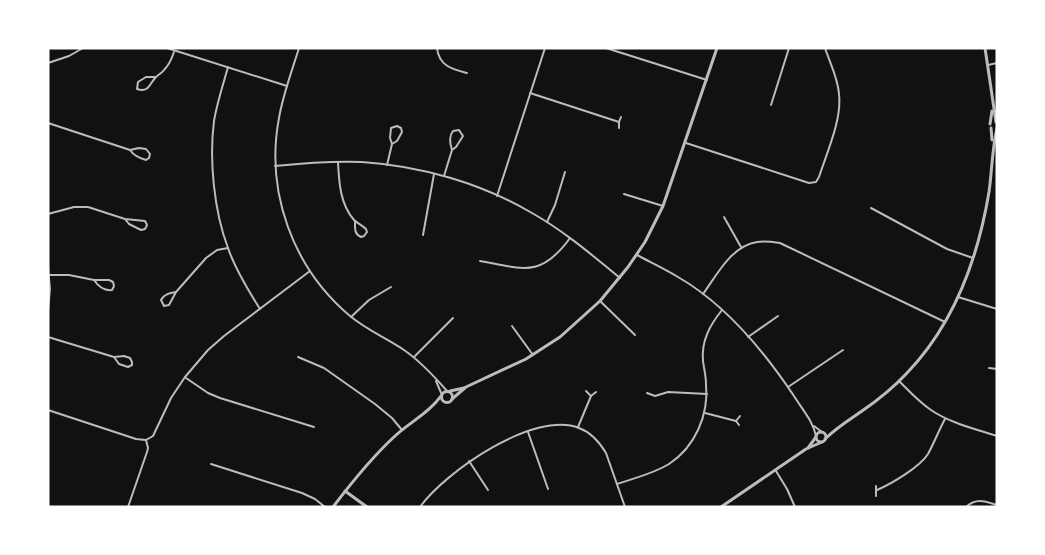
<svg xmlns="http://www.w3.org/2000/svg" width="1045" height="555" viewBox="0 0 1045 555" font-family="Ubuntu,sans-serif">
<rect width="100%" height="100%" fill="#111"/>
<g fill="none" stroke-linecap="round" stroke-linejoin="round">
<g stroke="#bcbcbc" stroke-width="2">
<polyline points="167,48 287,86"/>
<path d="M299,48C292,71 283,94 279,118C265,192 293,268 350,316C367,330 386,338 404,350C420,361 434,376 447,391"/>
<path d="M437,48C439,66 452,69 467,73"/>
<polyline points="606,48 707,80"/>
<polyline points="48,63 69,56 83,48"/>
<polyline points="988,65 997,63"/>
<path d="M228,67C223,85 217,103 214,121C209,160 214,211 228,248C235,269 248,290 260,309"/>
<path d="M155,77H146L138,82L137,89C149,93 149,84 156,77C159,74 162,73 164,70C169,65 172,58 174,52"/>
<polyline points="530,93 619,122"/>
<polyline points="771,105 789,48"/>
<path d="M48,123L130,150C134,156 139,158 146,160L149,158L150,154L146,149L139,148L130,150"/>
<polyline points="619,128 619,122 621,117"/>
<path d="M686,143L809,183L816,182L819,177C827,152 842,120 839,94C838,78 830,63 825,48"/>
<path d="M338,162C339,182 340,204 354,220C357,223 362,225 366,229L367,232L364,236L361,237C354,234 355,228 355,221"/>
<polyline points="387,165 392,144 390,138 391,128 397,126 401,128 402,132 397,141 392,144"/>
<path d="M275,166C304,163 333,161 362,162C421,166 481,183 532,213C564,231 592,255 620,278"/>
<path d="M444,176L452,150L456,147L463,136L459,130L453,131C449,136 450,144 452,150"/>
<polyline points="624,194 663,206"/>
<polyline points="497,196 545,48"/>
<polyline points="871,208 947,249 973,258"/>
<polyline points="48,214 74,207 88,207 125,219 145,221 147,225 145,229 141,230 129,224 125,219"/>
<polyline points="724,217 741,247"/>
<polyline points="547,222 555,205 565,172"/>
<polyline points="423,235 434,174"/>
<path d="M637,255C650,262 665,269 678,277C725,304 764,351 794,396C802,409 813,421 816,436"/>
<path d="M480,261C524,269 541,278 570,238"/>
<polyline points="48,268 50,289 48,310"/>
<path d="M49,275H69L94,280H109L113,282L114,286L112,290C104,291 98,286 94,280"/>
<path d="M176,292C170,293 164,294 161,300L164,306L169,305L176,292L206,258L217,250L228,248"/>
<path d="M703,294C717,275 731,246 757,242C764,241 773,242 780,243L945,322"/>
<polyline points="958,297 997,309"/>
<polyline points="600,301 635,335"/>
<polyline points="351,317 369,300 391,287"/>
<polyline points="512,326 533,355"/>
<polyline points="48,337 114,357 124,356 130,358 132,362 132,365 128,367 119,364 114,357"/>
<polyline points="748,337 778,316"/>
<polyline points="298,357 324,368 375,404 392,418 402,430"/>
<polyline points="414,357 453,318"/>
<polyline points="989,368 997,369"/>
<polyline points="186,378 208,393 220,398 314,427"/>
<polyline points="436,381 442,395"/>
<path d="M899,381C909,391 919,402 931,410C950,423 975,429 997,436"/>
<polyline points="788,387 843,350"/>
<polyline points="586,391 591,396"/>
<polyline points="647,393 655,396 668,392 707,394"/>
<polyline points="48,410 136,439 146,440"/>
<polyline points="705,413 736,421 739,425"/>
<polyline points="736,421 740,416"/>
<polyline points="814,426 822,432"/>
<polyline points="578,427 591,396 596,392"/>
<polyline points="528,432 548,489"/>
<polyline points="146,440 153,436 171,398 185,377 208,350 224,336 310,271"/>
<polyline points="469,461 488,490"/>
<polyline points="211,464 302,493 315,499 325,507"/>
<polyline points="776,471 787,489 795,507"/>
<path d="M617,484C634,478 653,474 669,464C695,447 709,415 706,384C706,376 704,369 703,361C701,341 710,325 722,310"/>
<polyline points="876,486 876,496"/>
<path d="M877,490C891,484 920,467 928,454C934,443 939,430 945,419"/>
<polyline points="128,507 147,452 148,448 146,440"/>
<path d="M420,507C445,472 534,410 579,428C590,432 600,443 606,453L625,507"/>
<path d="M966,507C976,498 984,501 997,505"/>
</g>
<g stroke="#bcbcbc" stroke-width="3">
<polyline points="985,48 996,122"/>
<polyline points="990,124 992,111"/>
<polyline points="991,128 992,140"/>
<polyline points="450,391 464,388"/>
<circle cx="447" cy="397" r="5.5"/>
<polyline points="452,399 466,387 526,359 560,337 600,301 628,267 645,242 663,206 717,48"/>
<circle cx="821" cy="437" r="5"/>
<path d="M825,439C836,428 849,420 862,411C878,400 894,387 907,373C954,324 978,258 989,192C992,171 992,149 997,128"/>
<polyline points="808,448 816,437"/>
<polyline points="345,491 367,507"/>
<path d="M333,507C352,482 372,457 395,436C410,422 429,413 441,396"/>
<polyline points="721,507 806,449 822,442"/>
</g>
</g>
<rect width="1045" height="555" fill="none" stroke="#ffffff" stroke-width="99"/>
</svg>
